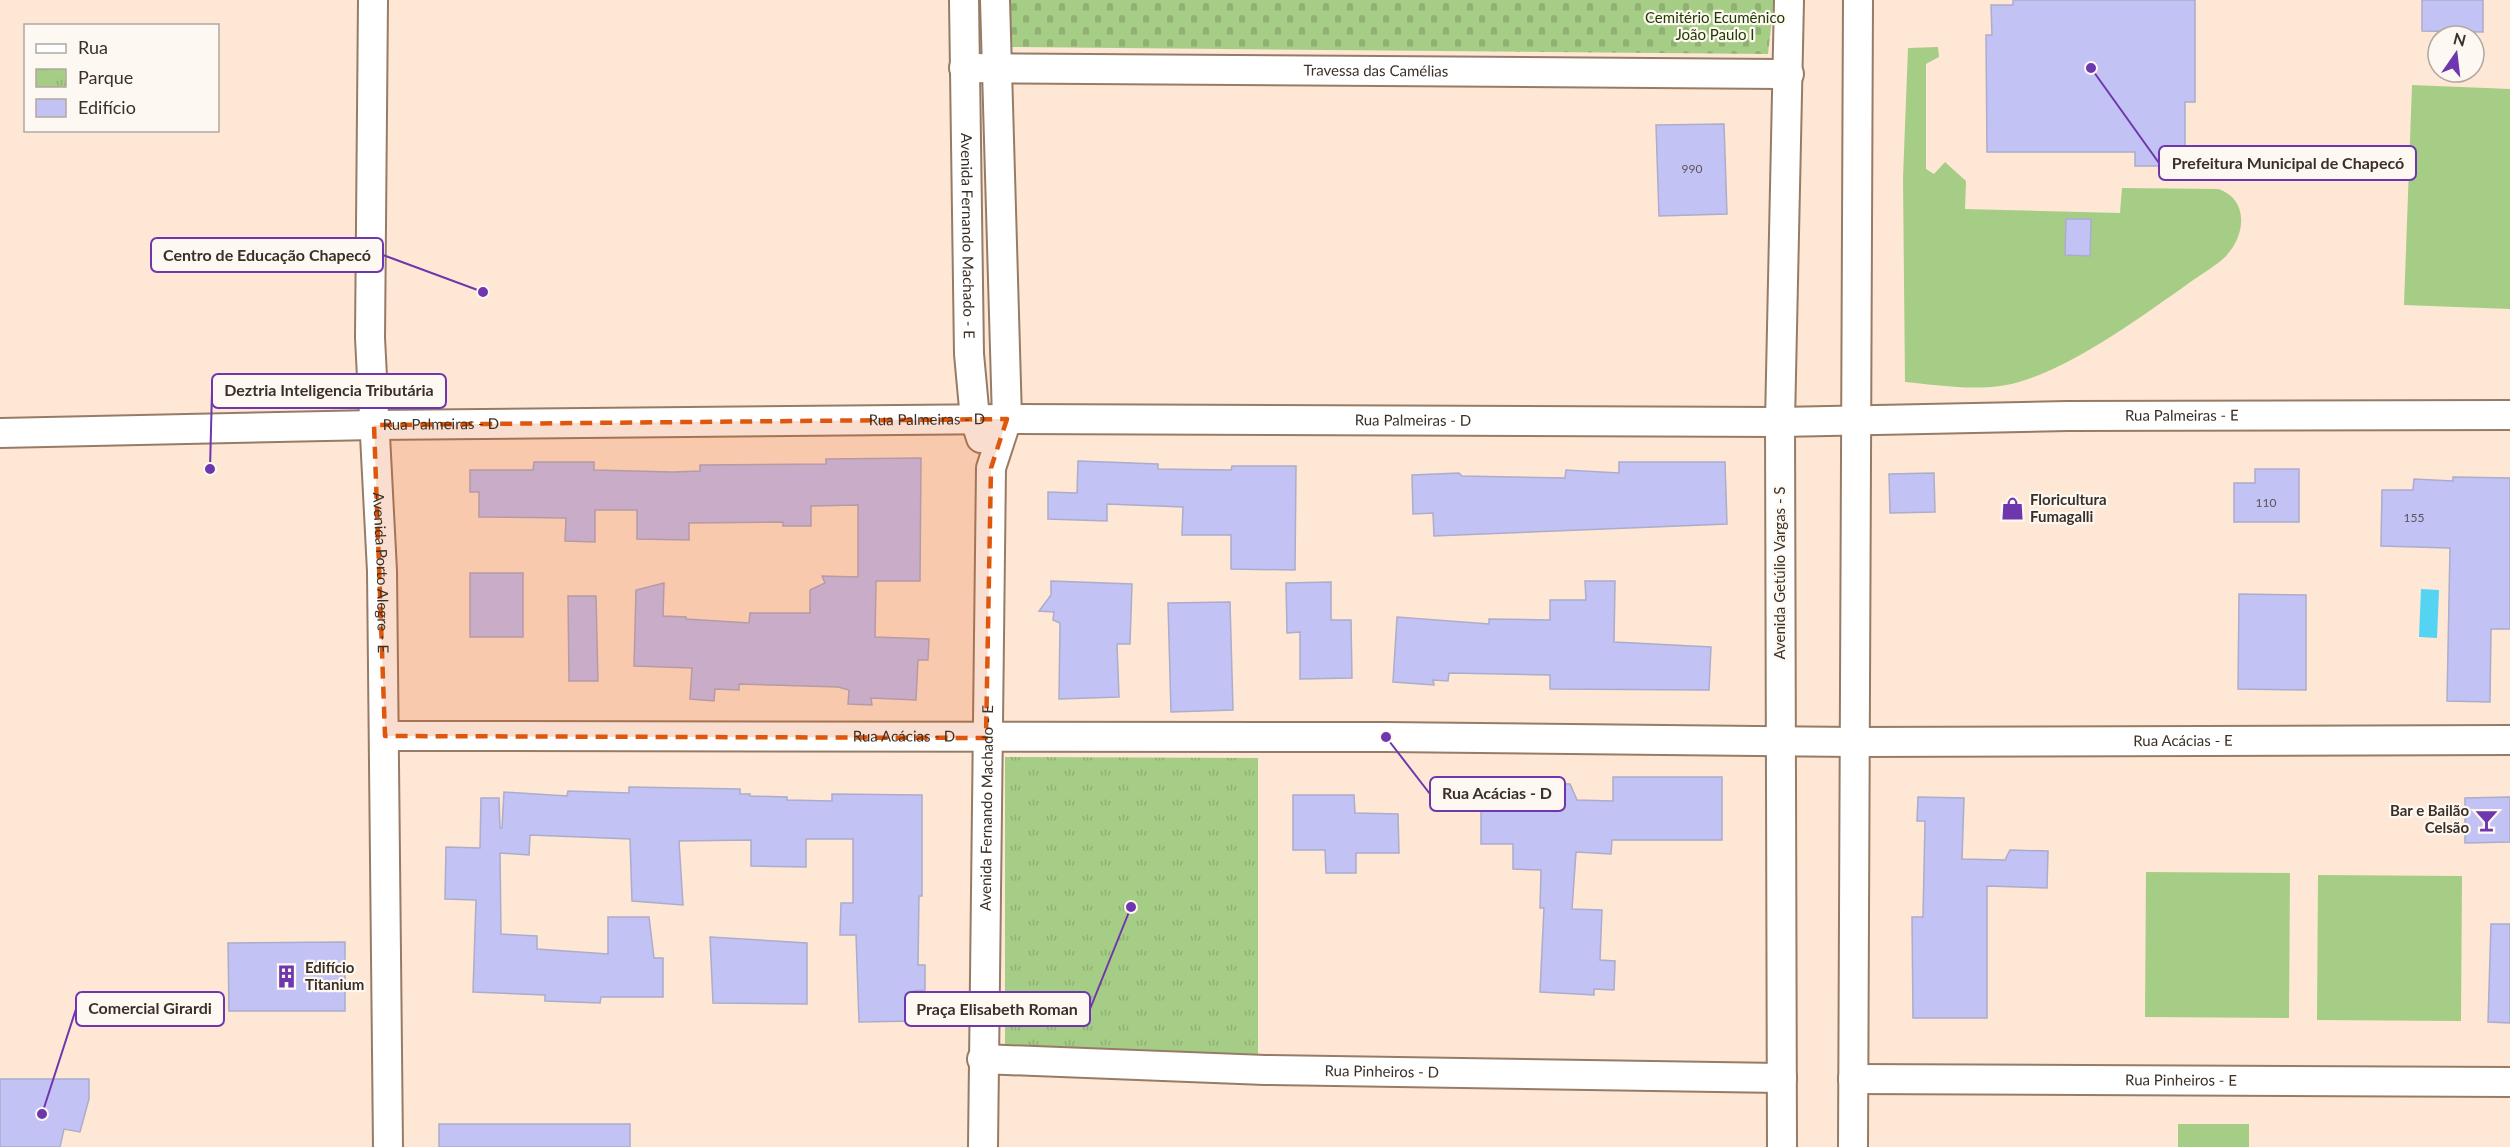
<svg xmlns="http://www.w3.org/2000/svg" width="2510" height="1147" viewBox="0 0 2510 1147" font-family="Lato,sans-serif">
<defs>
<pattern id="cemetery-stones" width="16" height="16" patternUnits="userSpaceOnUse" patternTransform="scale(1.5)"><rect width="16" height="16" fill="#a6cd86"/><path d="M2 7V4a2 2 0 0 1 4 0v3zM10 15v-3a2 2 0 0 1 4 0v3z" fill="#90b074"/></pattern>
<pattern id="park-tufts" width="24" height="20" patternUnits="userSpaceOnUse" patternTransform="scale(1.5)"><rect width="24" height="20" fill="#a6cd86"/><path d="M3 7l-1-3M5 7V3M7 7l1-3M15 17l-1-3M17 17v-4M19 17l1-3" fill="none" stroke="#90b074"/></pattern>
</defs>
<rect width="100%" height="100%" fill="#fee7d4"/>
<g fill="#a6cd86">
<path d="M1938,47L1939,57L1926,64V169L1934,174L1945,162L1966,181L1965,209L2120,213L2122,188L2218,189C2249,199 2246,235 2226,256C2216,266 2201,274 2189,283C2141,317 2064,374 2006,385C1974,391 1937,385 1905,382L1903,178L1908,48Z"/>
<polygon points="2412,85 2510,89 2510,309 2404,305"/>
<polygon points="2146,872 2290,873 2289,1018 2145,1017"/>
<polygon points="2318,875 2462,876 2461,1021 2317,1020"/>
<rect x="2178" y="1124" width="71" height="23"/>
</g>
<polygon fill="url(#cemetery-stones)" points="1011,0 1774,0 1768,54 1010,47"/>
<polygon fill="url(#park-tufts)" points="1005,757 1258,758 1258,1057 1005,1056"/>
<polygon fill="#54d3f2" points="2421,589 2439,590 2437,638 2419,637"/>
<g fill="#c3c2f5" stroke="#acaccb" stroke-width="1.5">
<polygon points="2013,0 2195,0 2195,102 2185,102 2185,166 2135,166 2135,152 1987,152 1986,35 1992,35 1991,5 2013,5"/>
<polygon points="2422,0 2483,0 2483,32 2422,31"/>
<polygon points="1724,124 1727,214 1659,216 1656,125"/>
<polygon points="2066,219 2091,219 2090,256 2065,255"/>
<polygon points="921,458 920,581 876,581 875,637 929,639 928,660 918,660 916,700 871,698 872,705 848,704 849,690 838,687 739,684 739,690 715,689 714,701 690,699 692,668 634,666 636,590 664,583 663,616 686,617 686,619 749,623 750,613 810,613 810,590 825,583 822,576 858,577 858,505 811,506 811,526 783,526 783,522 689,523 689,540 637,539 637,510 595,510 595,542 565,541 566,518 479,517 479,492 470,492 470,470 533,470 534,462 594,462 594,470 673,472 700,471 700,465 826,464 826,459"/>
<polygon points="1078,461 1158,464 1158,469 1231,470 1232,466 1296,466 1295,570 1231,569 1231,535 1182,535 1183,507 1107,504 1107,521 1048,519 1048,492 1077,493"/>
<polygon points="1619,462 1725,462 1727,524 1434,536 1433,513 1413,514 1412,475 1459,473 1462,476 1565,478 1566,470 1619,473"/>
<polygon points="2255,469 2299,469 2299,522 2234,522 2234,483 2255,483"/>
<polygon points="1934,473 1935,512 1890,513 1889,474"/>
<polygon points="2453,477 2510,478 2510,629 2491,629 2490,702 2447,701 2450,548 2381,546 2382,490 2413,490 2414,479 2453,481"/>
<rect x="470" y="573" width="53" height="64"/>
<polygon points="1051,581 1132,584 1130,644 1117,644 1119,697 1059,699 1060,623 1053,620 1054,612 1039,611 1051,595"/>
<polygon points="1585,581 1615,581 1614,642 1711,647 1709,690 1550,689 1550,675 1449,673 1448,681 1433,680 1434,685 1393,682 1397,617 1489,624 1489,619 1550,620 1550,600 1586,600"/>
<polygon points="1331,582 1331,620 1351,620 1352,678 1300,679 1300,632 1287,633 1286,583"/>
<polygon points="2239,594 2306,595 2306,690 2238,689"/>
<polygon points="568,596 596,596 598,681 569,681"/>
<polygon points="1230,602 1233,710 1171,712 1168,603"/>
<polygon points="1613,777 1722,777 1722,840 1612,840 1611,854 1576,852 1572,909 1602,910 1600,960 1615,961 1614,990 1594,989 1594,995 1540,992 1544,908 1540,908 1541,870 1513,869 1513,844 1481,844 1481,790 1544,790 1545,783 1570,784 1577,800 1613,801"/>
<polygon points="629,787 740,789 740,794 750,794 750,796 787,797 787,800 832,801 832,794 922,795 922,896 919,896 918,965 925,965 925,990 914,991 914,1021 859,1022 856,935 840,935 841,903 853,903 853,839 806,839 806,867 751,866 751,840 679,841 683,905 632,901 630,839 530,835 529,855 500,853 501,934 537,936 537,949 608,954 608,917 649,917 654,958 663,958 663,997 601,997 600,1003 545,1001 545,995 473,992 476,900 445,899 446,847 480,848 481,798 499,798 500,828 502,828 504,792 567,796 568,791 629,793"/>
<polygon points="1293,795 1354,795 1355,813 1398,814 1399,853 1356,853 1356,873 1326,873 1325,850 1293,850"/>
<polygon points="1918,797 1964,798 1962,859 2005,860 2010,850 2048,851 2047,888 1987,886 1987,1018 1913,1018 1912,917 1923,917 1925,821 1917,821"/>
<polygon points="2510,797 2510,842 2465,843 2465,798"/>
<polygon points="2491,924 2510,924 2510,1023 2488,1022"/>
<polygon points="710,937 807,943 807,1004 713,1003"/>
<polygon points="345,942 345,1011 229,1011 228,943"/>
<polygon points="0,1079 89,1079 89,1099 80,1132 64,1129 60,1147 0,1147"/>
<rect x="439" y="1124" width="191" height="23"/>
</g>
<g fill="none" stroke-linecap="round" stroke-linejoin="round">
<defs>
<g id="minor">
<path id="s1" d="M373,0L370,338L382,571L388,1147"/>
<path id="s2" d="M964,0L969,354L975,419L981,438"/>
<path id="s3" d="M964,68L1789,74"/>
<path id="s4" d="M0,433L374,425L1007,419L1780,422L2068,416L2510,415"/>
<path id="s5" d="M385,736L1386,737L1855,742L2510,740"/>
<path id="s6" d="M982,1059L1265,1070L1782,1078"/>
<path id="s7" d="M1853,1079L2510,1082"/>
<path id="s8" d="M983,1147L991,468L1007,419L995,0"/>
<polyline points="1782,1147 1780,422 1789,0"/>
<polyline points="1853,1147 1858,0"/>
</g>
</defs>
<use href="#minor" stroke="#967c67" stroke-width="32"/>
<use href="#minor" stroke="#fff" stroke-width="28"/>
</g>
<path fill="#df570d" fill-opacity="0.2" stroke="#df570d" stroke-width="4.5" stroke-dasharray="12 8" stroke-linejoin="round" d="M1007,419L991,468L986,738L385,736L374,425Z"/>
<defs>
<symbol id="shop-bare" viewBox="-9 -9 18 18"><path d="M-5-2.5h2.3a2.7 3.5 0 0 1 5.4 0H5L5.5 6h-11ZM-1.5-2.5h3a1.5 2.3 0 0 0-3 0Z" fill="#6e37ad" stroke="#fef8f3" stroke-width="2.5" paint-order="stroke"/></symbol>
<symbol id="bar-bare" viewBox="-9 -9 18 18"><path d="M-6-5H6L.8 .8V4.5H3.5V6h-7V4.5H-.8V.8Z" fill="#6e37ad" stroke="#fef8f3" stroke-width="2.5" paint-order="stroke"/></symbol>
<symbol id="building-bare" viewBox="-9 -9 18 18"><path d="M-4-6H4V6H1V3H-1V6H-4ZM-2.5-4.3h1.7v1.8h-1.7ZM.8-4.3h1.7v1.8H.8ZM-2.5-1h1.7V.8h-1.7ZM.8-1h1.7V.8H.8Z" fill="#6e37ad" stroke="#fef8f3" stroke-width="2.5" paint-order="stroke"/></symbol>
</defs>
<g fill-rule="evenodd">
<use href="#shop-bare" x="1996" y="492" width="33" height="33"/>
<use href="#bar-bare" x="2470" y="804" width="33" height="33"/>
<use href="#building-bare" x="270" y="960" width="33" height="33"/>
</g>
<g text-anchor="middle" stroke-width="4.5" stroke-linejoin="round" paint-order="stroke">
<g font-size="12" fill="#5d545a">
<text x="1692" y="173">990</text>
<text x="2266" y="507">110</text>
<text x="2414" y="522">155</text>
</g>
<g font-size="15" fill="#213c00" stroke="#fef8f3">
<text x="1715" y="23">Cemitério Ecumênico<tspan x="1715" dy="17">João Paulo I</tspan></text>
</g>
<g font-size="15" fill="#3b3027" stroke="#fef8f3">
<text dy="5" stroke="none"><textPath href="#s3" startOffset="412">Travessa das Camélias</textPath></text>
<text dy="5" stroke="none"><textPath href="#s2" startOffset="236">Avenida Fernando Machado - E</textPath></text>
<text dy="5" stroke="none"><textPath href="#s4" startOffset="2182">Rua Palmeiras - E</textPath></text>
<text dy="5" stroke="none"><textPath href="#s4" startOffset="927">Rua Palmeiras - D</textPath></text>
<text dy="5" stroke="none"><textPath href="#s4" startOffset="1413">Rua Palmeiras - D</textPath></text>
<text dy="5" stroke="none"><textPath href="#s4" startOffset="441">Rua Palmeiras - D</textPath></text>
<text dy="5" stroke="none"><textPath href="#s1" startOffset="573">Avenida Porto Alegre - E</textPath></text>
<text transform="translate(1780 573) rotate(-90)" y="5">Avenida Getúlio Vargas - S</text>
<text dy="5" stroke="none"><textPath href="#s5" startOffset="519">Rua Acácias - D</textPath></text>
<text dy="5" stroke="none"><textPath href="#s5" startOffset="1798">Rua Acácias - E</textPath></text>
<text dy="5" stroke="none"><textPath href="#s8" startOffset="339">Avenida Fernando Machado - E</textPath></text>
<text dy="5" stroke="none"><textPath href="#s6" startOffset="400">Rua Pinheiros - D</textPath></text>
<text dy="5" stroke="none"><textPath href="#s7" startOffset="328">Rua Pinheiros - E</textPath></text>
</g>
<g font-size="15" font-weight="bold" fill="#3b3027" stroke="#fef8f3" text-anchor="start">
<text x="2030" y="505">Floricultura<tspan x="2030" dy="17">Fumagalli</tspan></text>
<text x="2469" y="816" text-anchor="end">Bar e Bailão<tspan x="2469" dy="17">Celsão</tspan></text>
<text x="305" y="973">Edifício<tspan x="305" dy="17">Titanium</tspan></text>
</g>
</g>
<path fill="none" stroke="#6e37ad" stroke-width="2" d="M2091 68L2159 163M483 292L383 255M210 469L212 391M1386 737L1430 794M42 1114L76 1009M1131 907L1090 1009"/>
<g fill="#6e37ad" stroke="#fef8f3" stroke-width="2">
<circle cx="2091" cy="68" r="6"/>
<circle cx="483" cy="292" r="6"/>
<circle cx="210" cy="469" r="6"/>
<circle cx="1386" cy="737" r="6"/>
<circle cx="42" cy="1114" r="6"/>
<circle cx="1131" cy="907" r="6"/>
</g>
<g fill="#fef8f3" stroke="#6e37ad" stroke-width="2">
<rect x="2159" y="146" width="257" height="34" rx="6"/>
<rect x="151" y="238" width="232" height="34" rx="6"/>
<rect x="212" y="374" width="234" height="34" rx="6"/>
<rect x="1430" y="777" width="135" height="34" rx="6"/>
<rect x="76" y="992" width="148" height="34" rx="6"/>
<rect x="905" y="992" width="185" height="34" rx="6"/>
</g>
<g font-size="16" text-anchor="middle" font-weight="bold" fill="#3b3027">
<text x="2288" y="169">Prefeitura Municipal de Chapecó</text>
<text x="267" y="261">Centro de Educação Chapecó</text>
<text x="329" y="396">Deztria Inteligencia Tributária</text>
<text x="1497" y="799">Rua Acácias - D</text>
<text x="150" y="1014">Comercial Girardi</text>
<text x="997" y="1015">Praça Elisabeth Roman</text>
</g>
<rect x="24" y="24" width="195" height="108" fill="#fef8f3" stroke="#b0a8a1" stroke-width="1.5"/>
<rect x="36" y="44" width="30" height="9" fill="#ffffff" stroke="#b0a8a1" stroke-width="1.5"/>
<text x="78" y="54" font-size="18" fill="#3b3027">Rua</text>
<rect x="36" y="69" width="30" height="18" fill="url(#park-tufts)" stroke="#b0a8a1" stroke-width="1.5"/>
<text x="78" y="84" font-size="18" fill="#3b3027">Parque</text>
<rect x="36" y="99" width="30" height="18" fill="#c3c2f5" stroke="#b0a8a1" stroke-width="1.5"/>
<text x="78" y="114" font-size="18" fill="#3b3027">Edifício</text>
<g transform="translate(2456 54) rotate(14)"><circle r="28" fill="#fef8f3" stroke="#b0a8a1" stroke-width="1.5"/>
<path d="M0-4.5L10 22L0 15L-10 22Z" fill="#6e37ad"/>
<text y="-9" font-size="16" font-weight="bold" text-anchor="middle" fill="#3b3027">N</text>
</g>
</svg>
